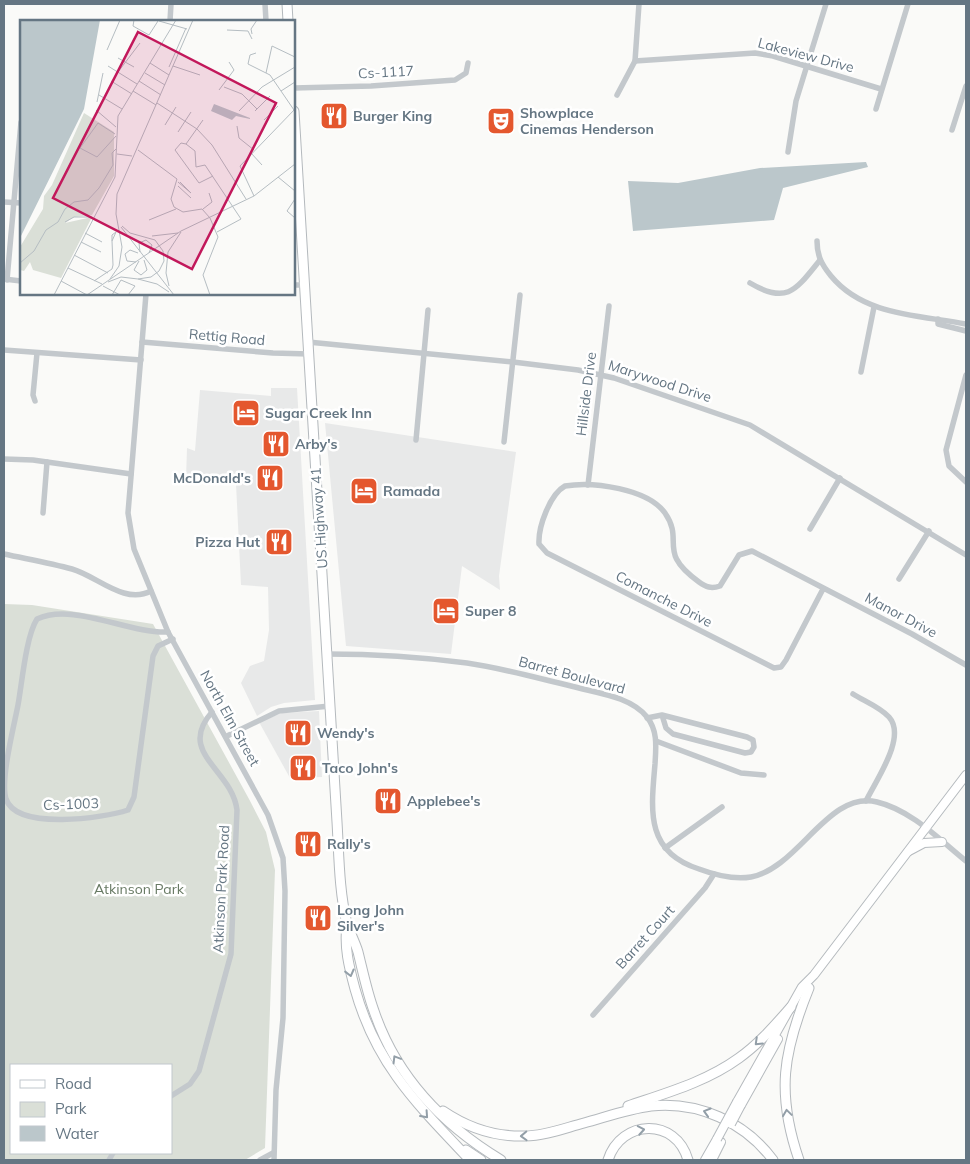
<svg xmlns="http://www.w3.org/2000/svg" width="970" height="1164" viewBox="0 0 970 1164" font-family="Mulish,sans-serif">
<rect width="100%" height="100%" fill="#fafaf8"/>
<g fill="#e8e9e9">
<polygon points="271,388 297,388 315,700 284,703 271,707 257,716 241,683 250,666 264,661 269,630 268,587 241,585 236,484 186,479 187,448 195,451 200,390 271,396"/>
<polygon points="325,423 516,452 499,576 500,590 462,566 451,654 346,646"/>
<polygon points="319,711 322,777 290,778 259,722 282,713"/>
</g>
<path fill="#dadfd7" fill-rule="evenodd" d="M4,604L32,605L153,624L249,799L266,832L275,870L265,1148L245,1160H4ZM11,1065H171V1153H11Z"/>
<polygon fill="#bbc7cb" points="866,162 868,167 783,188 774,220 633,231 628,181 678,183 760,168"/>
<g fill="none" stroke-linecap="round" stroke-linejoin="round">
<defs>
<g id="major">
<polyline points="909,851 924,843 942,842"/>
<polyline points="737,1102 802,987 814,975 966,775"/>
<polyline points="741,1105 778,1039"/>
<polyline points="705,1160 717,1139"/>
<polyline points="712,1160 721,1142"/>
</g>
<g id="highway">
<polyline points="287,4 288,21"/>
<path d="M294,111L337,822C339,855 339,891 347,924C350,933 355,942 358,952C363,972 367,992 374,1011C396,1076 443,1125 501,1160"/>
<path d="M347,925C344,947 349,967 355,989C376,1065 418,1105 470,1160"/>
<path d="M628,1106C666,1093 706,1082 739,1058C759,1044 775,1025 791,1007"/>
<path d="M443,1111C468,1128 495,1137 525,1136C545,1136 565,1128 584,1123C606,1117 628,1109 651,1106C698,1101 745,1122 773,1160"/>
<polyline points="466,1150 481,1160"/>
<path d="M608,1160C621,1119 676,1117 688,1160"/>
<path d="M799,1160C776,1093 783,1052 809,988"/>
</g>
</defs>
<use href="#major" stroke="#b5babe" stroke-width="10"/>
<use href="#highway" stroke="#b4b9bd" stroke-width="11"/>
<g stroke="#c3c8cc" stroke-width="5.5">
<polyline points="265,4 266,21"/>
<polyline points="170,21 171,4"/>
<polyline points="635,61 755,53 773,56 881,89"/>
<polyline points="294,88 371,86 455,80 466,73 468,63"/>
<polyline points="617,95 635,61 639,4"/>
<polyline points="876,109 908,4"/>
<polyline points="952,130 966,86"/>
<polyline points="788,152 796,101 826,4"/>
<polyline points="4,202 21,203"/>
<path d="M817,241C817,256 822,265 831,276C864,316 919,315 966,324"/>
<polyline points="4,279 21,281"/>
<polyline points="7,280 21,122"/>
<path d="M750,283C787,305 796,290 820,260"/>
<polyline points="294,285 305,285"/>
<polyline points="146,294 128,513 134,549 168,632 268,815 283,858 285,891 283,1018 276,1090 274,1160"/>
<polyline points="938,319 938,324 966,331"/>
<polyline points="142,342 273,353 309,354"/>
<polyline points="308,342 513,362 578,370 614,378 750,425 966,555"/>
<polyline points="4,350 141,360"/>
<polyline points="861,372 874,307"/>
<polyline points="966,375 946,450 949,466 966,482"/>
<polyline points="35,401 33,395 37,353"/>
<polyline points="416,440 428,310"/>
<polyline points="504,442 520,295"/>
<polyline points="4,459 33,460 131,474"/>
<polyline points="588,485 609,306"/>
<polyline points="43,513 47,462"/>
<polyline points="810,529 840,478"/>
<path d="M4,554C27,559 50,563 72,569C97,576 124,605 151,591"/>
<polyline points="899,579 929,531"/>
<path d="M823,589L786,660L781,667L774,668L547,553L539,544C538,527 550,494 565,486C593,481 648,489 665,513C685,542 656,551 699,582C706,587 711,589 720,586L739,555L752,551L912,634L966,665"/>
<path d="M168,632C129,634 73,602 37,619C26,636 22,683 18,705C14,726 0,780 6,799C17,831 104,818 128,810L134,797L153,656L158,646L173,639"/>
<path d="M327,654C374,654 421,657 467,663C502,668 537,678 571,686C596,693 630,696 647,717C658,731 656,747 655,764C651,810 645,852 699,869C715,875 733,880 751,877C799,868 828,790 877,802C911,810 940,840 966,861"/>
<path d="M853,694C864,701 880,707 889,717C907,737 876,780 866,801"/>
<polyline points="647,718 662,715 666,728 673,734 745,753 751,752 754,747 753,740 747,737 662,715"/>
<polyline points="227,736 279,711 330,706"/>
<polyline points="656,741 741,773 764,775"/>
<polyline points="665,848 722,807"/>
<polyline points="593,1015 705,888 714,874"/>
<path d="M171,1096L190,1084L199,1071L231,954L237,810C232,769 176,753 212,712"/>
<polyline points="109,1160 113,1153"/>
<polyline points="260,1160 273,1153"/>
</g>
<use href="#major" stroke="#fff" stroke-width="8"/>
<use href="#highway" stroke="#fff" stroke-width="9"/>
<defs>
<g id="major-bridge">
<polyline points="731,1124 741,1105"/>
<polyline points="717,1139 737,1102"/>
</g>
</defs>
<use href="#major-bridge" stroke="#b5babe" stroke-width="10" stroke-linecap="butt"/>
<use href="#major-bridge" stroke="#fff" stroke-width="8"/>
</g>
<defs><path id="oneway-chevron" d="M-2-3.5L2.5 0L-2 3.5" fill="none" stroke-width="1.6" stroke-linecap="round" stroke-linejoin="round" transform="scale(1.25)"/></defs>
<g stroke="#939fa8">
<use href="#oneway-chevron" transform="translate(350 973) rotate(76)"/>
<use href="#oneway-chevron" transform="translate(758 1042) rotate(136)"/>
<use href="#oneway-chevron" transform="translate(396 1059) rotate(-121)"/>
<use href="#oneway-chevron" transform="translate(707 1112) rotate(-163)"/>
<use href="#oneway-chevron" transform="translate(787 1113) rotate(-98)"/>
<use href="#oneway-chevron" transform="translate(425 1115) rotate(48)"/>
<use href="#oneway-chevron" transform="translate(641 1130) rotate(-10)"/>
<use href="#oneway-chevron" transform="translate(524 1136) rotate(178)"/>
</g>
<defs>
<symbol id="restaurant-square" viewBox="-11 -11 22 22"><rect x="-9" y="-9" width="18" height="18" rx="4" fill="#e4572e" stroke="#fff"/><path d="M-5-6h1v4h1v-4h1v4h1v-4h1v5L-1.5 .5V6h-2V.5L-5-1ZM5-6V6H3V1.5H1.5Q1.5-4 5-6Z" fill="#fff"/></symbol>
<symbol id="theatre-square" viewBox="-11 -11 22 22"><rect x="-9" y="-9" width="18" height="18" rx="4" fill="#e4572e" stroke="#fff"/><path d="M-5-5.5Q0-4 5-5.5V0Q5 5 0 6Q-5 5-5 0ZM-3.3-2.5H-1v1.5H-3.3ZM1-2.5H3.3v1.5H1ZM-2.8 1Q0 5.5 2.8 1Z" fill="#fff"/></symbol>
<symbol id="hotel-square" viewBox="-11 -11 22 22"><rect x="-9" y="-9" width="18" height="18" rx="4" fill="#e4572e" stroke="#fff"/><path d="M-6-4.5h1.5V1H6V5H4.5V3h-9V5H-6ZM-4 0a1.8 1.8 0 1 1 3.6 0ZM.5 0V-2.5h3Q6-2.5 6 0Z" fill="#fff"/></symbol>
</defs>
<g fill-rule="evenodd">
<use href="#restaurant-square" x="318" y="100" width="32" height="32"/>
<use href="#theatre-square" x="485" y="105" width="32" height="32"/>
<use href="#hotel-square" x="230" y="397" width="32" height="32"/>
<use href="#restaurant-square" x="260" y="428" width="32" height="32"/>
<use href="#restaurant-square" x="254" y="462" width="32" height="32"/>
<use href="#hotel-square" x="348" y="475" width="32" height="32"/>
<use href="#restaurant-square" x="263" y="526" width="32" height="32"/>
<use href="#hotel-square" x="430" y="595" width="32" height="32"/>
<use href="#restaurant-square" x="282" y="717" width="32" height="32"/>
<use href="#restaurant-square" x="287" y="752" width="32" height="32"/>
<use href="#restaurant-square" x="372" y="785" width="32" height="32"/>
<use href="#restaurant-square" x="292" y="828" width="32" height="32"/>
<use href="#restaurant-square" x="302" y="902" width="32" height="32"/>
</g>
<g text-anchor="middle" stroke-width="5" stroke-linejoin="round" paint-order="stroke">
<g font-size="14" fill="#657683" stroke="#fff">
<text transform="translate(806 55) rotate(15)" y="5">Lakeview Drive</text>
<text transform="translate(386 72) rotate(-3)" y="5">Cs-1117</text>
<text transform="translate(227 337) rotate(5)" y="5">Rettig Road</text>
<text transform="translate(660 381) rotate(18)" y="5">Marywood Drive</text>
<text transform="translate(586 394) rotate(-83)" y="5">Hillside Drive</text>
<text transform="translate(319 518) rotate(-94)" y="5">US Highway 41</text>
<text transform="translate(664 599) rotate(27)" y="5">Comanche Drive</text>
<text transform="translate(901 615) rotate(28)" y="5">Manor Drive</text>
<text transform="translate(572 675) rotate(15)" y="5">Barret Boulevard</text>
<text transform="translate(230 718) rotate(61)" y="5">North Elm Street</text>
<text transform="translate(71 804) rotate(-2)" y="5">Cs-1003</text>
<text transform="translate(221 889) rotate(-87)" y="5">Atkinson Park Road</text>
<text transform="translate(645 937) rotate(-48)" y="5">Barret Court</text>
</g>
<g font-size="14" font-weight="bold" fill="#657683" stroke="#fff" text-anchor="start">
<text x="520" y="118">Showplace<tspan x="520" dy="16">Cinemas Henderson</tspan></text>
<text x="353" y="121">Burger King</text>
<text x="265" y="418">Sugar Creek Inn</text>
<text x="295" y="449">Arby's</text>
<text x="251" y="483" text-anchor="end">McDonald's</text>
<text x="383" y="496">Ramada</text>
<text x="260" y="547" text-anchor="end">Pizza Hut</text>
<text x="465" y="616">Super 8</text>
<text x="317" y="738">Wendy's</text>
<text x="322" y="773">Taco John's</text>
<text x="407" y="806">Applebee's</text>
<text x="327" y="849">Rally's</text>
<text x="337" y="915">Long John<tspan x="337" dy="16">Silver's</tspan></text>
</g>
<g font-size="14" fill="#687a64" stroke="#fff">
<text x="139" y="894">Atkinson Park</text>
</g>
</g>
<g transform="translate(20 20)">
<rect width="275" height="275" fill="#fafaf8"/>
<path d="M64,93L94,112V156L72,195L54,197L45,203L72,197L41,258L13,250L10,242L4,251L0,250V227L23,189L24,176L32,165Z" fill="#dadfd7"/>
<path d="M0,0H80L64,89L0,218ZM194,84L230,98V99L216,96L212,100L191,91Z" fill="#bbc7cb"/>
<path fill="none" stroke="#b5bdc2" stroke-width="1" d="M114,0L113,6L129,15L138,1M139,1L167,9M207,10L228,11L232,19M232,14L231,9L237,0M87,30L100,0M236,33L230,35L228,44L250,55L274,90M98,38L114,47M130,43L149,55M88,46L117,64M153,46L180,55M149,47L166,8M98,52L120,23M125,53L145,65M246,53L252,26L275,37M91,61L112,74M119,61L141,75M204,67L222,74L237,89M199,70L214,50L209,42M113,71L136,85M261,71L275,62M79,75L102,89M77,82L83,53M137,83L177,109L192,125L226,179M76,90L96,107M219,91L242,67L275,47M235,91L250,76M244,100L258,86M145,105L156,87M217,106L219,118L234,130M158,112L171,92M95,114L78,103L60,128L77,137L96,116M166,124L175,131L176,147L185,145L221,199L197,212M166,124L161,123L155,130L179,163L193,156M166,124L183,100M118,130L157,159L151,179L154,187L163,192L182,189L190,198L198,217L183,255L190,275M231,133L242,145M97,134L112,136M258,157L275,171M158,162L171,173M160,162L171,173M158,166L171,178M234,176L220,146L275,89M275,179L267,191L275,198M183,189L192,182L189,173M129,200L156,189M45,202L54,197H72M102,206L110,213L135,220L143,231L144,241L139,251L131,257L118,259M101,207L154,275M65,213L82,222M132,216L158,213M61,222L81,232M120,232L119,223L126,220L132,225L129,233M54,235L88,253M119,241L114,250L121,255L127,250L124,240M116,242L107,241L105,234L110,230L118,233M0,243L14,231L26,210L38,202L45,189L54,182L68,180L79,168L93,145L92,133L96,129M48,248L82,264M90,259L99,246L102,227L96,194L97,174L173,0M41,261L67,275M74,261L92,249L93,245L92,221V215L96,212L92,221M88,262L101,257L118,259L137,264L149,272M83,266L100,275M149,266L146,253L148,232L161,212M34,275L95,157L98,96L156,0M67,275L161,211L234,176L275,144M92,275L101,260L115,266L108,275"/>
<path fill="#c2185b" fill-opacity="0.15" stroke="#c2185b" stroke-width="2.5" d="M118,12L256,83L172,249L33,178Z"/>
<rect width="275" height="275" fill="none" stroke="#657683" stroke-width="2.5"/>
</g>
<rect width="970" height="1164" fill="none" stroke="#657683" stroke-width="10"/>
<rect x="10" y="1064" width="162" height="90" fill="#ffffff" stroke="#c1c8cd"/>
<rect x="20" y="1080" width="25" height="8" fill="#ffffff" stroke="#c1c8cd"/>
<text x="55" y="1089" font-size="15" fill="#657683">Road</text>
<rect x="20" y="1102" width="25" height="15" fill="#dadfd7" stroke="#c1c8cd"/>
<text x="55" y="1114" font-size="15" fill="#657683">Park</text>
<rect x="20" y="1126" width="25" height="15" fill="#bbc7cb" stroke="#c1c8cd"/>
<text x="55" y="1139" font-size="15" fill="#657683">Water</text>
</svg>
